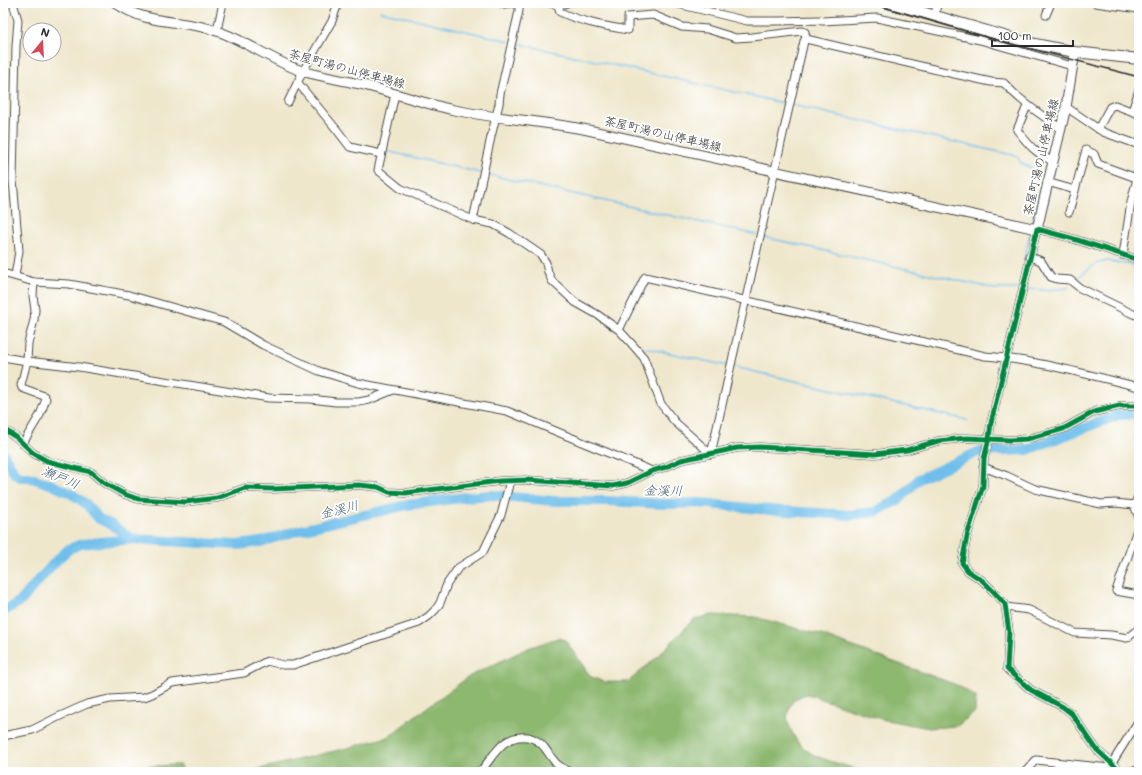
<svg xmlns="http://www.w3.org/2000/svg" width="1142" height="775" viewBox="0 0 1142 775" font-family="Mali,'Klee One',sans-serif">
<rect width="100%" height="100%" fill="#fff"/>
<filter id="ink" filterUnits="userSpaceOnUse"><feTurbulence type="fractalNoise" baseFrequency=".025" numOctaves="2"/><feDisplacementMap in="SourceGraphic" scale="8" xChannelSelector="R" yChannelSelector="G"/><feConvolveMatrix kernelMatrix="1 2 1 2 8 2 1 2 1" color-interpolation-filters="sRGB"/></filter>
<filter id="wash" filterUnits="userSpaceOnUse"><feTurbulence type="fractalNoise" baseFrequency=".012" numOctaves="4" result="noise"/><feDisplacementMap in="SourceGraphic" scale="16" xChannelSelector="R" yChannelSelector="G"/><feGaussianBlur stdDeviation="0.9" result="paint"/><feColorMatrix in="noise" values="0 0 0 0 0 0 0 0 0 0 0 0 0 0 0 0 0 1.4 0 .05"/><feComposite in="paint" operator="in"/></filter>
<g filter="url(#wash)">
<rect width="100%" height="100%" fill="#efe7cc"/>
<g fill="#8db86f" stroke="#5c724d">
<path d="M712,615L755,617L821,635L959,686L976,697L975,712L957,726L929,728L881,719L807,694C795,697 790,702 788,714C786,721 789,725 792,732C805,762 836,759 861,772H255V770L343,749L388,737L415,716L470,676L528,648L558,638L565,640L591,677L605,682H628L656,658L694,619Z"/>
<polygon points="180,765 182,772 59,772 65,768"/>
</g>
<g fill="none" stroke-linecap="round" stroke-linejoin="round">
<g stroke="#70bfeb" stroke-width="1.5">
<polyline points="380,11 509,41"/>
<polyline points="516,43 787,104"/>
<polyline points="791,105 1017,156 1020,162 1043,175 1032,224"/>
<polyline points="386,151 481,173"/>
<polyline points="485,174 757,235"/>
<polyline points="764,237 996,289 1018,289"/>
<polyline points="1027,260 1024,260 1030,231"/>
<polyline points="1073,281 1089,269 1096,264 1107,261 1133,265 1135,263"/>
<polyline points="1027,289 1044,290 1068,288"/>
<polyline points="638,346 728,366"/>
<polyline points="734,367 967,420"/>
</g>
<g stroke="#70bfeb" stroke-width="10">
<polyline points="3,453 15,474 20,477 29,477 50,484 72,494 86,504 99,519 112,525 132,539"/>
<polyline points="3,612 22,600 35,584 57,560 69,549 81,544 132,539 237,545 261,542 296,531 407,505 467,497 491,495 554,501 608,501 665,504 699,503 770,510 849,515 875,512 898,500 919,479 978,452 1027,450 1118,415 1139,414"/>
</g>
</g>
</g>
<g filter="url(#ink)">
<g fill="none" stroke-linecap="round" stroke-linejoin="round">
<defs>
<g id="minor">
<polyline points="13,3 18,20 16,46 13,180 19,251 15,276"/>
<polyline points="500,3 504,4 513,3"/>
<polyline points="550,3 558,5 567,3"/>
<polyline points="674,3 747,21 779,21 820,20 822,21 877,18 980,40 1072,66"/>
<polyline points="1095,3 1139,9"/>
<path d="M558,5L560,12C581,22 605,26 628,30V17L653,15L682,27L707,29L736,38L752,37L802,31L805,32L806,39L950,73L991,82L1004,83C1020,101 1040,114 1060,128"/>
<polyline points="1046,15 1051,3"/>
<polyline points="934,16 938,3"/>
<polyline points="217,30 223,3"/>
<polyline points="298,83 337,130 350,147 381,154"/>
<polyline points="395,94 378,170 400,188 473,220 493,224 509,233 541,255 546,263 548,272 552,281 575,302 598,315 619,330 631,343 644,358 661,404 675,422 711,454"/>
<polyline points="288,102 303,71 332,21 338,3"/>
<path d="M1027,106L1017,130C1029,145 1034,152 1052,161"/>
<polyline points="1066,107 1103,132 1139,145"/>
<polyline points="1132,111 1139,90"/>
<polyline points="1098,129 1110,107 1115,105 1139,114"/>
<polyline points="1047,182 1075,190"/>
<polyline points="1069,212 1086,150 1094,154 1098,164 1139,179"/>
<polyline points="473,220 491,137 499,104 500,94 519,11 519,3"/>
<polyline points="1123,255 1131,202 1137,178"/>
<polyline points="1029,256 1041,261 1051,277 1057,279 1070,280 1080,288 1133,314 1139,316"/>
<polyline points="3,273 34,282 69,284 129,295 224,322 263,345 319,371 358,383 507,411 652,471"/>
<path d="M619,330L645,277L985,356C1037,360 1088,375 1139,387"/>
<polyline points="3,357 27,361 79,367 269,398 311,399 336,402 359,402 369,400 393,390"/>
<polyline points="3,429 16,437 33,453 47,461 91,472 104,483 124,494 138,499 185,502 217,498 245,488 273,489 359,485 378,487 389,492 405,493 500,481 527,480 613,486 627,483 652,471 666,467 681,460 737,448 760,447 875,454 907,450 938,441 966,438 1010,440 1027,439 1063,429 1094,412 1120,406 1139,406"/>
<polyline points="23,443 40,415 46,399 44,396 22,388 21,385 27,361 28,343 34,320 35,310 33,296 34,282"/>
<polyline points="711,454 804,41 806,39"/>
<polyline points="983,467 1007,476 1035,489 1101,504 1115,503 1134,505"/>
<polyline points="1139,495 1134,505 1139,518"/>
<polyline points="1139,524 1116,591 1139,595"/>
<polyline points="1006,607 1029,610 1075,633 1111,635 1127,638 1136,631 1139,632"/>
<polyline points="3,736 32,730 58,717 87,704 110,699 144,697 152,694 172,683 244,673 267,661 283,665 293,665 419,623 429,616 436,609 440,603 447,584 458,568 483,552 501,515 510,481"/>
<polyline points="1112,763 1139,720"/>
<path d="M480,772C494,756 502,734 528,737C533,738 540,742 544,747C553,759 555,766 570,772"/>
<polyline points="597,772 607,772"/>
<polyline points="1025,772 1036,760 1118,769"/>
<polyline points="1121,772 1097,750 1072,714 1063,707 1031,690 1009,671 1007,669 1009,632 1005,604 994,592 983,581 968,571 962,563 967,536 983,486 984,459 989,438 991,423 1037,229 1074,239 1139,260"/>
<polyline points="1121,772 1139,770"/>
</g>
<path id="major" d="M116,3C146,26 184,19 217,31C247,41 272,61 302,71C322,77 343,80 364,85C394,93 423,103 454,110C498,119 544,121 588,130L1037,229L1066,107L1075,52"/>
<polyline id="highway" points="891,3 1025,42 1075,52 1139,59"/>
</defs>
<use href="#minor" stroke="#484743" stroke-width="9"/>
<use href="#major" stroke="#484743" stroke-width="11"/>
<use href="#highway" stroke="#484743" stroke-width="12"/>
<use href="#minor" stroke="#fff" stroke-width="7"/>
<use href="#major" stroke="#fff" stroke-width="9"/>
<use href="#highway" stroke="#fff" stroke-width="10"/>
<polyline stroke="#2b2b2b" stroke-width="1.5" points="869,3 986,37 1139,77"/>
<defs>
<g id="cycleway">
<polyline points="3,429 16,437 33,453 47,461 91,472 104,483 124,494 138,499 185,502 217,498 245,488 273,489 359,485 378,487 389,492 405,493 500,481 527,480 613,486 627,483 652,471 666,467 681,460 737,448 760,447 875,454 907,450 938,441 966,438 1010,440 1027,439 1063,429 1094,412 1120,406 1139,406"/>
<polyline points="1121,772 1097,750 1072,714 1063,707 1031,690 1009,671 1007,669 1009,632 1005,604 994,592 983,581 968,571 962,563 967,536 983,486 984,459 989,438 991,423 1037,229 1074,239 1139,260"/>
</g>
</defs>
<use href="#cycleway" stroke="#fff" stroke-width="8"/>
<use href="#cycleway" stroke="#00873e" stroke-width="5"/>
</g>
</g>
<g text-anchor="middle" stroke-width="3.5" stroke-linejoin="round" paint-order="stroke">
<g font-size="12" fill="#2b2b2b" stroke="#fff">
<text transform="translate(347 69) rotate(15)" y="4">茶屋町湯の山停車場線</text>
<text transform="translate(663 134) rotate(13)" y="4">茶屋町湯の山停車場線</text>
<text transform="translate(1041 157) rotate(-77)" y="4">茶屋町湯の山停車場線</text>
</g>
<g font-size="13" font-style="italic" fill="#435f6e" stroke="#fff">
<text transform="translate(61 477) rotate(23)" y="5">瀬戸川</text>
<text transform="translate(663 490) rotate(1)" y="5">金溪川</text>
<text transform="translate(339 509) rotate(-14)" y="5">金溪川</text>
</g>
</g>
<rect width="1142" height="775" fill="none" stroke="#fff" stroke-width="16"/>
<g transform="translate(42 42) rotate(18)"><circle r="19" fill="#ffffff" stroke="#aaaaaa"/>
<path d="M0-3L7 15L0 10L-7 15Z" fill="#d1495b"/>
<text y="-6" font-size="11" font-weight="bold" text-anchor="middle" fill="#2b2b2b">N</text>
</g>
<path d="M992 40v6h81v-6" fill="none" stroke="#2b2b2b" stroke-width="2"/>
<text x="998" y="40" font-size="12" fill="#2b2b2b" stroke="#ffffff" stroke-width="3" paint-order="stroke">100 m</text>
</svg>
